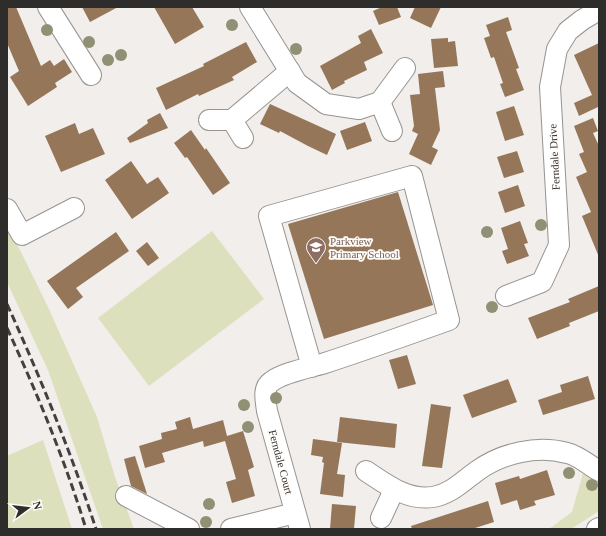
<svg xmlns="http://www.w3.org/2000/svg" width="606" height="536" viewBox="0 0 606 536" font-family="'Times New Roman',serif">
<rect width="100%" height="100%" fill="#f1eeeb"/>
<g fill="#dce0bd">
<polygon points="7,229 20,250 48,307 97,417 115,477 134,529 103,529 48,370 7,282"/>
<polygon points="212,231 264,299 149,386 98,318"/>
<polygon points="43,440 72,529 7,529 7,456"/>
<path d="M584,470C601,480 599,493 599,511L571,529H549L572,512Z"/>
</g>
<g fill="#957659">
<polygon points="7,7 16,7 41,66 50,60 54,66 64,59 72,72 55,83 57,87 28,106 10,77 19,71 7,43"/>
<polygon points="82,7 118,7 90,22"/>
<polygon points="154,7 192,7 204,27 175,44"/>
<polygon points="382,7 397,7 401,17 379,25 373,11"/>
<polygon points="415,7 441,7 431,28 410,18"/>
<polygon points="508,17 512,30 506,32 519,68 516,69 524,90 505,97 500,84 503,83 494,57 491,58 484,38 490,36 486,25"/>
<polygon points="371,29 383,53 364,62 367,70 344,81 345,83 332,90 320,66 361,43 358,36"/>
<polygon points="448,38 448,42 455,41 458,66 434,68 431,39"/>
<polygon points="246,42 257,62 232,77 234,80 199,96 198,94 166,110 156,88 204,66 203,64"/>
<polygon points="599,43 599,109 598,107 579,116 574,103 592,95 574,55"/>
<polygon points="443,71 445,87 435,88 440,130 432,147 438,150 431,165 409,154 418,134 412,131 414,126 410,95 420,94 418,74"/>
<polygon points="270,104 336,134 327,155 308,146 280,131 279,133 260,124"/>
<polygon points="514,106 524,135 505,141 496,112"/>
<polygon points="160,113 168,128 130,143 127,138 148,123 147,120"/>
<polygon points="593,118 598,131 593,133 599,146 599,257 582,216 591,212 576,177 587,172 579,154 584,152 574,126"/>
<polygon points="365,122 372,141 347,150 340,131"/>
<polygon points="75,123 79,134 93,128 105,154 61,172 45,136"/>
<polygon points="191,130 205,150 206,148 230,183 213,195 187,157 185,158 174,143"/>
<polygon points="517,151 524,172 504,178 497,157"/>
<polygon points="131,161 147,184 158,177 169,193 132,219 105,180"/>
<polygon points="518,185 525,206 505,213 498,192"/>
<polygon points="398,192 433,305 324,339 288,224"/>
<polygon points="520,221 528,243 524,244 529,256 507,264 502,251 508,249 501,228"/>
<polygon points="116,232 129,251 76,288 83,297 68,309 47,281"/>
<polygon points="147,242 159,258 148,266 136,251"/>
<polygon points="599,286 599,311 569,323 570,326 537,339 528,318 570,302 568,299"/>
<polygon points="407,355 416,384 398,389 389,360"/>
<polygon points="588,376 595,399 543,415 538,400 562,392 560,385"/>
<polygon points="508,379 517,402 472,418 463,395"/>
<polygon points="431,404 451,407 442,468 422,466"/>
<polygon points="190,417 193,429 223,420 227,436 243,431 254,467 248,470 255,496 232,503 226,482 236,479 225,441 204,447 203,441 162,453 165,462 145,468 139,446 162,439 161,433 177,429 175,422"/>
<polygon points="340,417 397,424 395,448 337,442"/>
<polygon points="313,439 342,443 337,474 345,475 343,497 320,494 324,463 322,462 323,457 311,455"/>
<polygon points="135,456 147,494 131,486 124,459"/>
<polygon points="547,470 555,495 534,501 536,505 520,510 517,500 501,505 495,483 519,476 520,479"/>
<polygon points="488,501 494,522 472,529 412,529 411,526"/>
<polygon points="332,504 356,506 354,529 330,529"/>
</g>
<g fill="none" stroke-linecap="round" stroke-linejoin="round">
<defs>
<g id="minor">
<polyline points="48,7 91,75"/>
<polyline points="250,7 297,83 326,104 359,109 380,102 405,68"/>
<polyline points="380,102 392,131"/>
<polyline points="209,120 232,120 290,71"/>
<polyline points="232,120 243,138"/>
<polyline points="7,209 22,235 74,208"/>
<polyline points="506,296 542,282 559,245 550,87 557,49 568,31 582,20 599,10"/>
<path d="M366,471C386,484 407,501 433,497C451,494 463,481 477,471C502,453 537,445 567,453C578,455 590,466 599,471"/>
<polyline points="126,496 189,529"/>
<polyline points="381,518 394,490"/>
<polyline points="231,529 295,513"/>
<path d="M300,529L267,411C266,402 262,388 271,382C282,373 308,368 322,364C365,350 407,335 449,320L412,176L269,216L312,367"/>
<polyline points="597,529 599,528"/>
</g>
</defs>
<use href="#minor" stroke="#979491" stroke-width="22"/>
<use href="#minor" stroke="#fff" stroke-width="20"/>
<g stroke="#42413f" stroke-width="3" stroke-dasharray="8 4" stroke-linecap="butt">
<path d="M7,304C40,377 71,452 96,529"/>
<path d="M7,328C37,393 65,460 86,529"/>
</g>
</g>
<g fill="#909074">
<circle cx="232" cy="25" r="6"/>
<circle cx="47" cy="30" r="6"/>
<circle cx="89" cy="42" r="6"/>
<circle cx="296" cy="49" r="6"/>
<circle cx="121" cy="55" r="6"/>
<circle cx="108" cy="60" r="6"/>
<circle cx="541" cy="225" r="6"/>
<circle cx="487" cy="232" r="6"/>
<circle cx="492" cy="307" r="6"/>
<circle cx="276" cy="398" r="6"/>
<circle cx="244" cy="405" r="6"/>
<circle cx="248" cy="427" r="6"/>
<circle cx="569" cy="473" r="6"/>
<circle cx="592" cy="485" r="6"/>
<circle cx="209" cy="504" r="6"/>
<circle cx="206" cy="522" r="6"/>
</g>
<defs>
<symbol id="school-pin" viewBox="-11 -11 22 30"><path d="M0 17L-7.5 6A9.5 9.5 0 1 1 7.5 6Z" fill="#8d6e63" stroke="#fffcf9"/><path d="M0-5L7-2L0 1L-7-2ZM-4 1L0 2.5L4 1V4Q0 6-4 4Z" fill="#fff"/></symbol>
</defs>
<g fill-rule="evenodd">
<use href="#school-pin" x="305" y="236" width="22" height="30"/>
</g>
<g text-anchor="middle" stroke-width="3.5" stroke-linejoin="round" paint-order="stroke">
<g font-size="11" fill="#2e2d2b" stroke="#fffcf9">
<text transform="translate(554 157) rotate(-93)" y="4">Ferndale Drive</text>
<text transform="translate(281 462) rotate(75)" y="4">Ferndale Court</text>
</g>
<g font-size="11" fill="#785e54" stroke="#fffcf9" text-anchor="start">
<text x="330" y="245">Parkview<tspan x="330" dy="13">Primary School</tspan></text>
</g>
</g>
<rect width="606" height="536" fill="none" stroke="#2e2d2b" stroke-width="16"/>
<g transform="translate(28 508) rotate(75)" stroke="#fffcf9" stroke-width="3" paint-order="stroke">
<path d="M0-3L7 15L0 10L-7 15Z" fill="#2e2d2b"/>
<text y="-6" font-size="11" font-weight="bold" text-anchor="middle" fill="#2e2d2b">N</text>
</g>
</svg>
